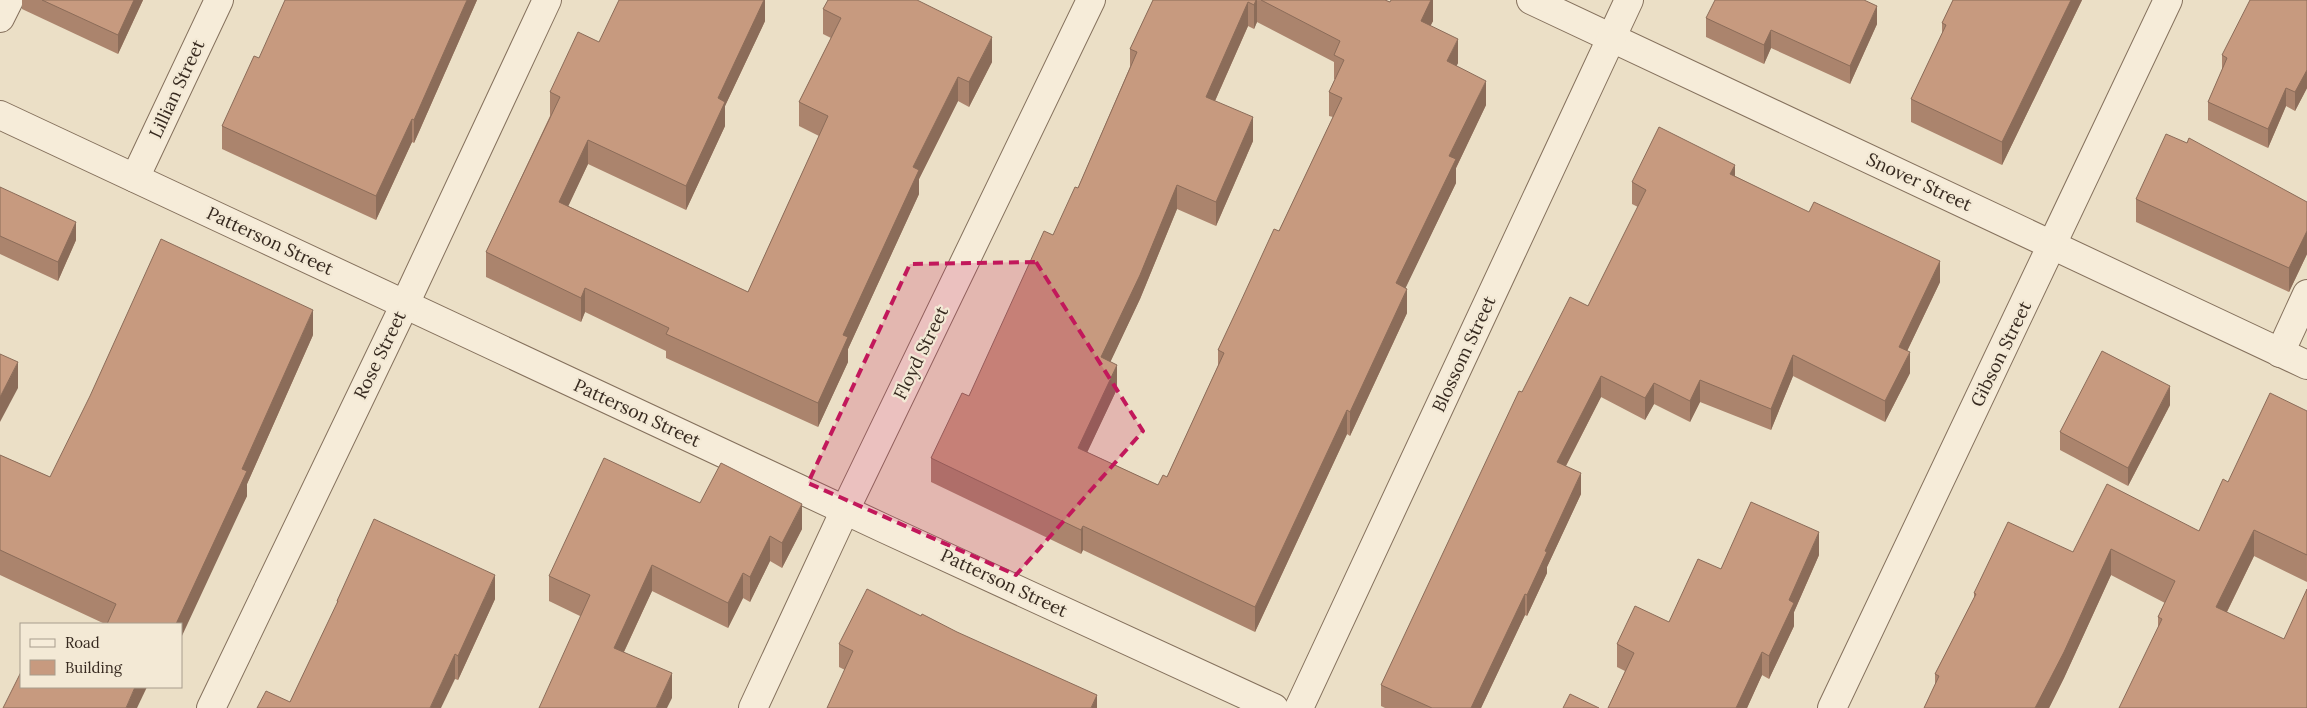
<svg xmlns="http://www.w3.org/2000/svg" width="2307" height="708" viewBox="0 0 2307 708" font-family="Lora,serif">
<rect width="100%" height="100%" fill="#ebdfc6"/>
<g fill="none" stroke-linecap="round" stroke-linejoin="round">
<defs>
<g id="minor">
<polyline points="1531,0 2307,365"/>
<polyline points="0,18 9,0"/>
<polyline points="0,115 883,528 1274,708"/>
<polyline points="135,178 219,0"/>
<polyline points="2280,353 2307,294"/>
<polyline points="211,708 405,304 547,0"/>
<polyline points="753,708 845,510 1091,0"/>
<polyline points="1299,708 1629,0"/>
<polyline points="1832,708 2168,0"/>
</g>
</defs>
<use href="#minor" stroke="#85715d" stroke-width="30"/>
<use href="#minor" stroke="#f6ecd9" stroke-width="28"/>
</g>
<g fill="#ab846d" fill-rule="evenodd">
<polygon points="22,0 143,0 118,54 22,9"/>
<polygon points="477,0 414,143 412,142 376,220 222,149 222,126 259,58"/>
<polygon points="765,0 765,21 725,106 725,126 686,210 588,164 568,206 748,292 819,136 799,126 799,102 831,38 823,34 823,9 992,62 969,107 958,101 919,179 919,194 848,349 848,362 818,427 666,358 666,351 585,312 581,322 486,277 486,252 550,116 550,92 599,42"/>
<path d="M1153,0H1385L1390,2L1433,0V21L1430,26L1458,63L1456,66L1486,105L1456,168V183L1405,288L1407,313L1350,436L1347,434L1255,632L1083,550L1081,554L931,482V458L969,396L1078,188L1130,67V49ZM1257,22L1334,62V79H1335L1329,92V116L1333,117L1279,231L1218,350V366L1167,477L1158,485L1087,452L1117,389L1110,362L1140,299L1177,209L1216,226L1253,141L1215,101L1248,26L1254,29Z"/>
<polygon points="1953,0 2082,0 2002,165 1911,122 1911,99 1942,34 1942,23"/>
<polygon points="2307,0 2307,88 2295,111 2286,106 2268,148 2208,120 2208,102 2222,70 2222,55"/>
<polygon points="1706,18 1877,24 1850,84 1771,48 1764,64 1706,37"/>
<polygon points="1735,176 1940,282 1907,351 1910,373 1885,422 1793,376 1771,430 1700,402 1690,422 1654,404 1645,420 1601,397 1566,466 1581,494 1547,567 1547,573 1527,616 1525,615 1481,708 1385,708 1381,706 1381,685 1522,392 1588,306 1638,207 1632,204 1632,182"/>
<polygon points="0,187 76,240 58,281 0,254"/>
<polygon points="2136,199 2307,202 2307,254 2289,292 2136,222"/>
<polygon points="313,335 247,484 247,496 181,624 105,624 0,575 0,455 50,477"/>
<polygon points="2170,405 2128,486 2060,450 2060,432"/>
<polygon points="2307,411 2307,582 2254,556 2227,612 2307,708 2158,626 2158,617 2165,603 2111,575 2064,678 2049,708 1924,708 1935,685 1935,674 1974,598 1974,593 2073,552 2199,531 2228,482"/>
<polygon points="700,503 802,529 782,568 770,561 750,602 743,598 728,628 652,591 624,652 672,698 580,616 549,601 549,576"/>
<polygon points="1819,555 1794,612 1794,626 1769,679 1762,675 1747,708 1608,708 1625,671 1617,667 1617,644 1669,622 1721,569"/>
<polygon points="495,599 458,680 455,679 290,702 337,605 337,601"/>
<polygon points="839,644 1097,708 845,670 839,667"/>
</g>
<g fill="#8b6c59">
<polygon points="134,0 143,0 118,54 118,35"/>
<polygon points="467,0 477,0 414,143 414,120"/>
<polygon points="764,0 765,0 765,21 725,106 725,126 686,210 686,186 718,98"/>
<polygon points="1256,0 1257,0 1257,22 1254,29 1254,5"/>
<polygon points="1431,0 1433,0 1433,21 1421,45 1421,21"/>
<polygon points="2071,0 2082,0 2002,165 2002,142"/>
<polygon points="1248,2 1248,26 1206,121 1206,97"/>
<polygon points="1877,6 1877,24 1850,84 1850,66"/>
<polygon points="1771,30 1771,48 1764,64 1764,45"/>
<polygon points="992,37 992,62 969,107 969,82"/>
<polygon points="1458,39 1458,63 1447,86 1447,61"/>
<polygon points="2307,70 2307,88 2295,111 2295,92"/>
<polygon points="958,77 958,101 919,179 919,194 848,349 848,362 818,427 818,403 843,335 913,167"/>
<polygon points="1486,81 1486,105 1456,168 1456,183 1396,308 1396,283 1449,156"/>
<polygon points="2286,88 2286,106 2268,148 2268,129"/>
<polygon points="1253,117 1253,141 1216,226 1216,202"/>
<polygon points="412,119 412,142 376,220 376,196"/>
<polygon points="588,140 588,164 559,226 559,202"/>
<polygon points="1735,165 1735,186 1730,174"/>
<polygon points="1177,185 1177,209 1140,299 1101,382 1101,357"/>
<polygon points="76,222 76,240 58,281 58,262"/>
<polygon points="2307,231 2307,254 2289,292 2289,268"/>
<polygon points="1940,261 1940,282 1899,368 1899,347"/>
<polygon points="585,288 585,312 581,322 581,298"/>
<polygon points="1407,289 1407,313 1350,436 1350,412"/>
<polygon points="313,310 313,335 247,484 247,496 181,638 181,624 176,624 242,469"/>
<polygon points="1910,352 1910,373 1885,422 1885,401"/>
<polygon points="1793,355 1793,376 1771,430 1771,409"/>
<polygon points="18,362 18,388 0,422 0,397"/>
<polygon points="1117,365 1117,389 1078,472 1078,448"/>
<polygon points="1601,376 1601,397 1557,483 1557,462"/>
<polygon points="1700,380 1700,402 1690,422 1690,401"/>
<polygon points="1654,383 1654,404 1645,420 1645,398"/>
<polygon points="2170,386 2170,405 2128,486 2128,468"/>
<polygon points="1347,410 1347,434 1255,632 1255,607"/>
<polygon points="1581,473 1581,494 1547,567 1547,573 1527,616 1527,595 1545,551"/>
<polygon points="802,504 802,529 782,568 782,543"/>
<polygon points="1083,526 1083,550 1081,554 1081,530"/>
<polygon points="2254,530 2254,556 2216,634 2216,607"/>
<polygon points="1819,532 1819,555 1794,612 1794,626 1769,679 1769,656 1789,600"/>
<polygon points="770,536 770,561 750,602 750,577"/>
<polygon points="2111,549 2111,575 2064,678 2049,708 2035,708"/>
<polygon points="652,565 652,591 614,673 614,648"/>
<polygon points="743,573 743,598 728,628 728,603"/>
<polygon points="495,575 495,599 458,680 458,656"/>
<polygon points="1525,594 1525,615 1481,708 1471,708"/>
<polygon points="1762,652 1762,675 1747,708 1736,708"/>
<polygon points="455,654 455,679 441,708 430,708"/>
<polygon points="672,673 672,698 667,708 656,708"/>
<polygon points="135,687 147,687 137,708 126,708"/>
<polygon points="1097,695 1097,708 1091,708"/>
</g>
<g fill="#c79a7f" stroke="#8b6c59">
<polygon points="42,0 134,0 118,35"/>
<polygon points="285,0 467,0 414,120 412,119 376,196 222,126 254,56 259,58"/>
<polygon points="619,0 764,0 718,98 725,102 686,186 588,140 559,202 748,292 828,116 799,102 841,18 823,9 828,0 917,0 992,37 969,82 958,77 913,167 919,170 843,335 848,337 818,403 666,334 669,328 585,288 581,298 486,252 560,97 550,92 578,32 599,42"/>
<polygon points="1153,0 1256,0 1254,5 1248,2 1206,97 1253,117 1216,202 1177,185 1140,275 1101,357 1117,365 1078,448 1158,485 1163,475 1167,477 1224,353 1218,350 1241,301 1274,229 1279,231 1342,98 1329,92 1344,60 1334,55 1340,41 1261,0 1385,0 1390,2 1391,0 1431,0 1421,21 1458,39 1447,61 1486,81 1449,156 1456,159 1396,283 1407,289 1350,412 1347,410 1255,607 1083,526 1081,530 931,458 962,393 969,396 1044,231 1053,235 1075,187 1078,188 1137,52 1130,49"/>
<polygon points="1715,0 1864,0 1877,6 1850,66 1771,30 1764,45 1706,18"/>
<polygon points="1953,0 2071,0 2002,142 1911,99 1946,25 1942,23"/>
<polygon points="2250,0 2307,0 2307,70 2295,92 2286,88 2268,129 2208,102 2227,58 2222,55"/>
<polygon points="1659,127 1735,165 1730,174 1809,212 1814,202 1940,261 1899,347 1910,352 1885,401 1793,355 1771,409 1700,380 1690,401 1654,383 1645,398 1601,376 1557,462 1581,473 1545,551 1547,552 1527,595 1525,594 1471,708 1432,708 1381,685 1519,391 1522,392 1570,297 1588,306 1646,190 1632,182"/>
<polygon points="2166,134 2187,143 2189,138 2307,202 2307,231 2289,268 2136,199"/>
<polygon points="0,187 76,222 58,262 0,236"/>
<polygon points="161,239 313,310 242,469 247,471 176,624 107,624 116,604 0,550 0,455 50,477 90,396"/>
<polygon points="2102,351 2170,386 2128,468 2060,432"/>
<polygon points="0,354 18,362 0,397"/>
<polygon points="2270,393 2307,411 2307,555 2254,530 2216,607 2284,639 2307,589 2307,708 2119,708 2162,619 2158,617 2175,581 2111,549 2064,652 2035,708 1924,708 1939,676 1935,674 1976,594 1974,593 2008,522 2073,552 2107,484 2199,531 2223,479 2228,482"/>
<polygon points="604,458 700,503 721,463 802,504 782,543 770,536 750,577 743,573 728,603 652,565 614,648 672,673 656,708 539,708 590,595 549,576"/>
<polygon points="1751,502 1819,532 1789,600 1794,603 1769,656 1762,652 1736,708 1608,708 1634,653 1617,644 1635,606 1669,622 1698,559 1721,569"/>
<polygon points="374,519 495,575 458,656 455,654 430,708 257,708 266,691 290,702 338,601 337,601"/>
<polygon points="867,589 921,616 922,614 957,632 1097,695 1091,708 827,708 853,651 839,644"/>
<polygon points="21,672 21,687 135,687 126,708 3,708"/>
<polygon points="1570,694 1599,708 1563,708"/>
</g>
<path fill="#c2185b" fill-opacity="0.2" stroke="#c2185b" stroke-width="4" stroke-dasharray="10 6" stroke-linejoin="round" d="M1036,262L1143,431L1016,575L808,483L910,264Z"/>
<g text-anchor="middle" stroke-width="4.5" stroke-linejoin="round" paint-order="stroke">
<g font-size="18" fill="#372a20" stroke="#f3e9d5">
<text transform="translate(177 89) rotate(-65)" y="6">Lillian Street</text>
<text transform="translate(1919 182) rotate(25)" y="6">Snover Street</text>
<text transform="translate(270 241) rotate(25)" y="6">Patterson Street</text>
<text transform="translate(921 353) rotate(-64)" y="6">Floyd Street</text>
<text transform="translate(1464 354) rotate(-65)" y="6">Blossom Street</text>
<text transform="translate(2001 354) rotate(-64)" y="6">Gibson Street</text>
<text transform="translate(380 355) rotate(-64)" y="6">Rose Street</text>
<text transform="translate(637 413) rotate(25)" y="6">Patterson Street</text>
<text transform="translate(1004 583) rotate(25)" y="6">Patterson Street</text>
</g>
</g>
<rect x="20" y="623" width="162" height="65" fill="#f3e9d5" stroke="#a89d8d"/>
<rect x="30" y="639" width="25" height="8" fill="#f6ecd9" stroke="#a89d8d"/>
<text x="65" y="648" font-size="15" fill="#372a20">Road</text>
<rect x="30" y="660" width="25" height="15" fill="#c79a7f" stroke="#a89d8d"/>
<text x="65" y="673" font-size="15" fill="#372a20">Building</text>
</svg>
